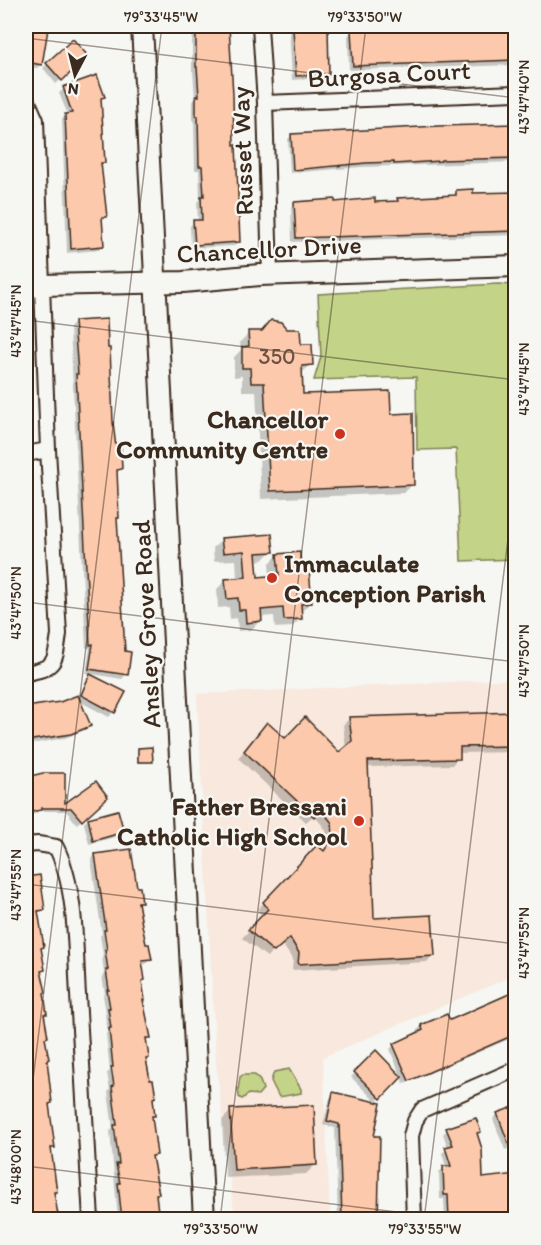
<svg xmlns="http://www.w3.org/2000/svg" width="541" height="1245" viewBox="0 0 541 1245" font-family="Itim,sans-serif">
<rect width="100%" height="100%" fill="#f6f6f2"/>
<filter id="ink" filterUnits="userSpaceOnUse"><feTurbulence type="fractalNoise" baseFrequency=".0167" numOctaves="2"/><feDisplacementMap in="SourceGraphic" scale="12" xChannelSelector="R" yChannelSelector="G"/><feConvolveMatrix kernelMatrix="1 2 1 2 8 2 1 2 1" color-interpolation-filters="sRGB"/></filter>
<g filter="url(#ink)">
<polygon fill="#f8e8dd" points="515,679 515,975 323,1057 330,1219 235,1219 216,1063 197,694"/>
<g fill="#c3d489" stroke="#7f7f54" stroke-width="1.5">
<polygon points="498,284 515,285 515,559 461,561 456,449 417,450 416,377 314,380 321,357 318,294"/>
<polygon points="289,1069 301,1089 301,1093 279,1097 271,1081 274,1072"/>
<polygon points="243,1075 255,1075 260,1081 263,1089 258,1095 249,1094 242,1099 239,1097 238,1090 240,1077"/>
</g>
<g fill="#0003">
<polygon points="192,26 227,26 232,147 239,241 234,246 191,248 190,226 194,222 198,222 197,202 200,199 199,170 195,170 194,120 192,120 192,101 195,99 193,71 192,71"/>
<polygon points="289,26 325,26 328,73 323,78 292,80"/>
<polygon points="511,26 511,29 516,29 516,65 349,70 348,36 352,32"/>
<polygon points="26,28 46,30 41,64 37,68 26,67"/>
<polygon points="73,41 86,56 56,84 43,68"/>
<polygon points="96,77 104,96 100,100 103,162 100,166 105,217 101,221 103,246 98,250 67,253 62,119 68,115 59,93 64,89"/>
<polygon points="516,126 516,162 361,167 290,173 288,139 292,135"/>
<polygon points="457,191 472,195 516,195 516,235 292,242 291,208 295,204 395,203 398,200 453,195"/>
<polygon points="74,322 112,422 115,450 121,469 116,473 117,518 115,520 126,674 122,679 86,673 90,648 86,648 70,327"/>
<polygon points="249,333 300,346 311,364 302,373 302,396 390,416 413,484 404,493 261,499 256,391 242,391 242,376 234,377 234,357 241,350 240,342"/>
<polygon points="222,539 272,551 263,560 255,561 256,578 270,577 269,564 278,555 300,571 310,603 301,612 301,618 292,627 275,628 274,616 260,617 260,621 251,630 238,631 237,618 230,619 229,607 218,608 217,589 226,580 237,579 236,560 214,561 213,548"/>
<polygon points="91,675 124,692 113,712 109,717 79,701 89,726 85,730 65,738 26,745 26,708 78,699 86,680"/>
<polygon points="516,714 516,752 458,753 458,758 452,765 367,767 373,919 433,955 427,962 292,970 293,960 282,944 267,957 242,938 263,916 257,910 317,847 323,852 327,846 326,830 314,815 306,822 238,758 267,724 285,740 339,754 346,748 343,725 350,718"/>
<polygon points="138,749 152,761 150,763 137,763 137,751"/>
<polygon points="44,774 64,806 106,797 77,824 66,811 38,811 35,814 26,816 26,779"/>
<polygon points="88,819 122,832 118,836 89,844 84,823"/>
<polygon points="95,855 136,889 140,901 137,904 141,926 150,959 146,964 141,964 144,980 141,983 142,1001 149,1037 145,1041 148,1058 145,1060 153,1115 151,1118 156,1154 151,1159 158,1193 154,1197 157,1220 118,1220 110,1131 113,1129 108,1092 110,1090 107,1073 110,1071 106,1034 107,1032 105,1014 106,1012 103,996 105,994 102,976 104,974 102,956 103,954 100,936 102,934 91,859"/>
<polygon points="39,876 43,909 37,914 42,947 40,949 44,970 40,973 45,1013 42,1016 45,1061 51,1103 47,1106 54,1147 50,1151 56,1191 52,1195 56,1214 54,1220 26,1220 26,878"/>
<polygon points="516,992 516,1036 404,1084 390,1049 394,1045 419,1034 417,1030 422,1026 449,1022"/>
<polygon points="376,1053 400,1077 376,1102 351,1077"/>
<polygon points="334,1094 372,1138 377,1220 338,1220 335,1128 323,1125 330,1098"/>
<polygon points="516,1108 516,1146 505,1150 493,1119 497,1115"/>
<polygon points="231,1111 315,1165 306,1174 225,1178 222,1120"/>
<polygon points="447,1130 479,1131 476,1134 482,1179 516,1176 516,1218 445,1220 444,1199 440,1199 439,1172 446,1167 442,1153 448,1148 443,1134"/>
</g>
<g fill="#fcc9ad" stroke="#3b2a1e" stroke-width="1.5">
<polygon points="26,26 48,29 42,65 26,62"/>
<polygon points="196,26 229,26 233,95 234,145 236,145 240,242 195,245 193,220 202,220 201,196 204,196 202,166 199,166 198,116 196,116 196,96 199,96 197,67 196,67"/>
<polygon points="406,26 431,26 431,28 512,26 512,28 516,28 516,60 353,66 351,30 406,27"/>
<polygon points="328,27 329,74 296,76 293,29"/>
<polygon points="73,39 88,56 62,81 46,63"/>
<polygon points="97,75 105,97 101,98 105,163 101,163 107,217 102,217 104,246 71,249 65,114 72,113 63,87"/>
<polygon points="516,124 516,158 441,160 441,161 394,164 394,162 366,163 293,170 291,134 439,126"/>
<polygon points="473,189 473,193 516,192 516,231 296,238 294,202 335,199 335,202 375,198 375,202 398,201 397,198 456,195 456,190"/>
<polygon points="107,319 108,348 110,348 113,422 116,448 121,448 122,469 117,470 119,518 117,518 125,651 131,652 128,675 89,669 93,644 90,645 76,374 78,374 74,321"/>
<polygon points="271,320 281,322 287,329 300,329 301,344 312,344 313,365 302,366 303,394 390,391 391,414 413,413 414,485 270,491 264,383 251,383 250,368 242,368 242,347 249,346 248,331 262,331"/>
<polygon points="272,534 274,552 256,553 258,577 279,575 277,554 300,552 301,570 309,569 312,603 301,604 302,619 284,620 283,608 261,610 262,621 246,623 245,610 239,610 238,598 227,599 225,579 246,577 244,551 223,553 221,538"/>
<polygon points="90,674 126,692 115,713 81,695"/>
<polygon points="78,695 91,726 71,734 26,741 26,707 60,702"/>
<polygon points="516,712 516,746 460,747 460,759 368,761 374,918 432,915 435,956 298,964 299,953 290,938 274,952 248,930 268,909 263,902 317,845 324,851 333,838 332,823 321,809 314,817 244,751 267,722 285,738 305,717 339,752 352,741 349,717"/>
<polygon points="152,747 153,762 138,762 138,748"/>
<polygon points="43,773 65,773 65,803 96,781 108,797 82,821 71,808 41,808 41,810 26,813 26,777"/>
<polygon points="118,810 124,832 93,841 88,818"/>
<polygon points="131,849 137,887 140,887 142,902 138,902 142,925 146,944 149,944 152,960 142,961 145,980 142,981 145,1000 143,1000 151,1038 146,1038 149,1058 146,1059 150,1080 153,1080 156,1097 153,1098 155,1116 152,1116 157,1155 152,1156 159,1194 156,1194 159,1220 122,1220 118,1183 120,1183 116,1164 119,1164 114,1125 117,1125 112,1087 114,1086 111,1067 113,1067 109,1028 111,1028 108,1008 110,1008 107,990 109,990 106,970 108,970 105,950 107,950 104,930 106,930 95,854"/>
<polygon points="40,875 45,910 38,911 44,947 41,948 45,970 41,971 46,992 44,993 47,1014 44,1014 48,1037 45,1038 49,1059 47,1060 52,1103 49,1104 55,1148 51,1148 57,1192 54,1192 58,1215 55,1215 56,1220 26,1220 26,877"/>
<polygon points="516,991 516,1034 409,1081 393,1044 423,1030 421,1025 447,1014 450,1020"/>
<polygon points="376,1050 402,1077 381,1099 354,1072"/>
<polygon points="333,1092 381,1103 374,1136 380,1136 378,1220 342,1220 339,1124 327,1121"/>
<polygon points="314,1105 317,1165 234,1170 230,1109"/>
<polygon points="516,1106 516,1161 515,1161 497,1113"/>
<polygon points="476,1118 481,1132 477,1133 482,1149 483,1178 516,1174 516,1215 484,1220 449,1220 448,1195 444,1195 443,1166 451,1166 445,1147 453,1145 446,1128"/>
</g>
<g fill="none" stroke-linecap="round" stroke-linejoin="round">
<defs>
<g id="street">
<polyline points="260,26 265,103 270,275"/>
<path d="M26,103L29,104L36,120L48,450L59,634C55,662 56,668 26,673"/>
<polyline points="265,103 516,93"/>
<polyline points="26,454 48,450"/>
<path d="M26,845L38,844L56,847C77,888 75,949 78,995C82,1070 87,1145 91,1220"/>
<polyline points="414,1220 411,1136 415,1121 422,1110 516,1069"/>
</g>
<g id="secondary">
<polyline points="142,26 204,1220"/>
<polyline points="26,288 42,285 183,282 260,275 516,266"/>
</g>
</defs>
<use href="#street" stroke="#3b2a1e" stroke-width="18"/>
<use href="#secondary" stroke="#3b2a1e" stroke-width="24"/>
<use href="#street" stroke="#f6f6f2" stroke-width="14"/>
<use href="#secondary" stroke="#f6f6f2" stroke-width="20"/>
</g>
</g>
<path fill="none" stroke="#3b2a1e" stroke-width="1.5" stroke-opacity="0.45" d="M26,38L516,98M26,320L516,380M26,602L516,662M26,884L516,944M26,1137L162,26M26,1166L461,1220M220,1220L366,26M424,1220L516,474"/>
<g fill="#c8321e" stroke="#f6f6f2" stroke-width="2">
<circle cx="340" cy="434" r="6"/>
<circle cx="272" cy="578" r="6"/>
<circle cx="359" cy="821" r="6"/>
</g>
<g text-anchor="middle" stroke-width="4.5" stroke-linejoin="round" paint-order="stroke">
<g font-size="22" fill="#6b5242">
<text x="277" y="364">350</text>
</g>
<g font-size="26" fill="#3b2a1e" stroke="#f6f6f2">
<text transform="translate(389 74) rotate(-3)" y="9">Burgosa Court</text>
<text transform="translate(242 151) rotate(-92)" y="9">Russet Way</text>
<text transform="translate(269 249) rotate(-3)" y="9">Chancellor Drive</text>
<text transform="translate(146 624) rotate(-93)" y="9">Ansley Grove Road</text>
</g>
<g font-size="26" font-weight="bold" fill="#3b2a1e" stroke="#f6f6f2" text-anchor="end">
<text x="328" y="428">Chancellor<tspan x="328" dy="30">Community Centre</tspan></text>
<text x="284" y="572" text-anchor="start">Immaculate<tspan x="284" dy="30">Conception Parish</tspan></text>
<text x="347" y="815">Father Bressani<tspan x="347" dy="30">Catholic High School</tspan></text>
</g>
</g>
<rect width="541" height="1245" fill="none" stroke="#f6f6f2" stroke-width="66"/>
<g transform="translate(75 75) rotate(187)" stroke="#f6f6f2" stroke-width="4.5" paint-order="stroke">
<path d="M0-4.5L10 22L0 15L-10 22Z" fill="#3b2a1e"/>
<text y="-9" font-size="16" font-weight="bold" text-anchor="middle" fill="#3b2a1e">N</text>
</g>
<rect x="33" y="33" width="475" height="1179" fill="none" stroke="#3b2a1e" stroke-width="2"/>
<g font-size="15" text-anchor="middle" fill="#3b2a1e">
<text x="161" y="22">79°33'45"W</text>
<text x="365" y="22">79°33'50"W</text>
<text transform="translate(524 97) rotate(-90)" y="5">43°47'40"N</text>
<text transform="translate(16 321) rotate(-90)" y="5">43°47'45"N</text>
<text transform="translate(524 379) rotate(-90)" y="5">43°47'45"N</text>
<text transform="translate(16 603) rotate(-90)" y="5">43°47'50"N</text>
<text transform="translate(524 661) rotate(-90)" y="5">43°47'50"N</text>
<text transform="translate(16 885) rotate(-90)" y="5">43°47'55"N</text>
<text transform="translate(524 943) rotate(-90)" y="5">43°47'55"N</text>
<text transform="translate(16 1167) rotate(-90)" y="5">43°48'00"N</text>
<text x="221" y="1234">79°33'50"W</text>
<text x="425" y="1234">79°33'55"W</text>
</g>
</svg>
